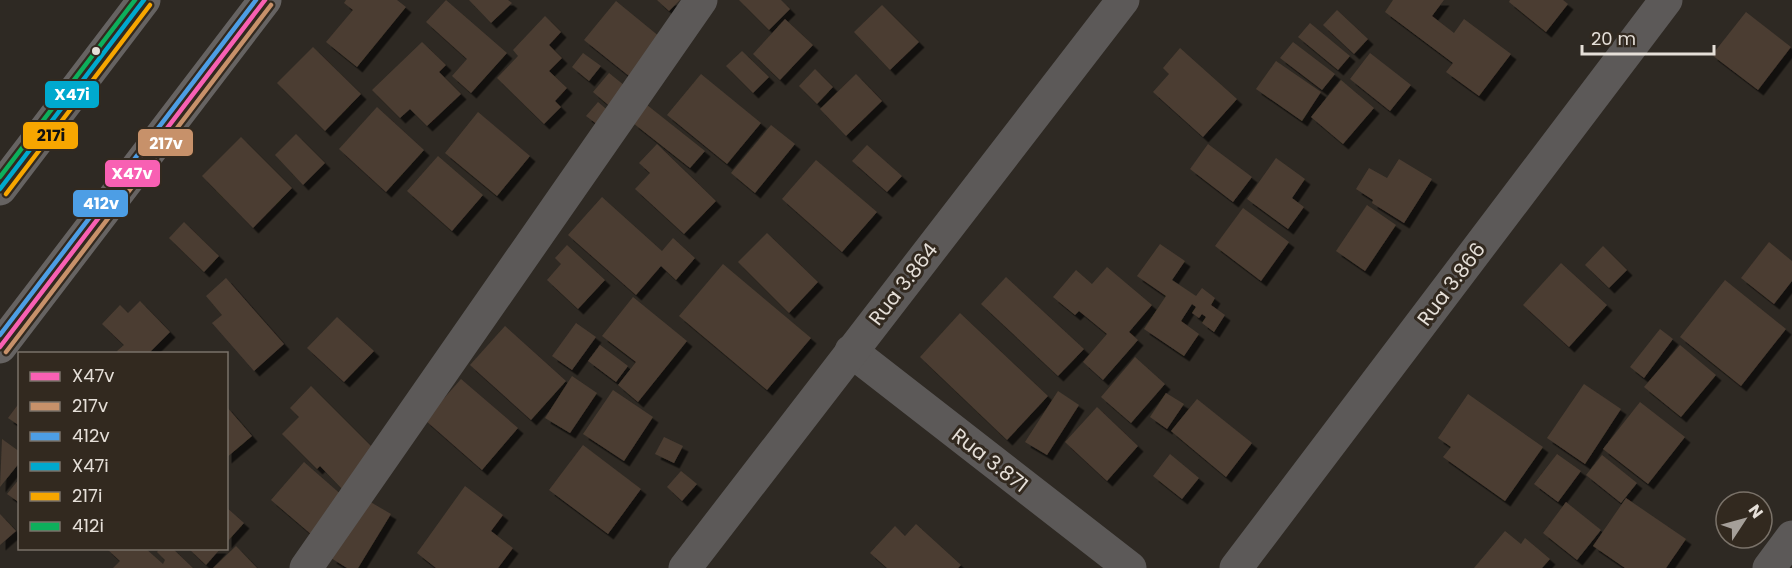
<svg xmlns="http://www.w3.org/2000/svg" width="1792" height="568" viewBox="0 0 1792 568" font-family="Poppins,sans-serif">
<defs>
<filter id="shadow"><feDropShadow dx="5.5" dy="5.5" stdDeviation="0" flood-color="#0009"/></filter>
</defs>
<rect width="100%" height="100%" fill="#2e2923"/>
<g fill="#4b3d32" filter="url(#shadow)">
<polygon points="346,0 397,0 406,7 357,67 326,42 353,10 344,3"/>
<polygon points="446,0 507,53 471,93 452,76 467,59 426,22"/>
<polygon points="469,0 508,0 512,3 491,23"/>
<polygon points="657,0 680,0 669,11"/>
<polygon points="739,0 781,0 790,9 769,30"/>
<polygon points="1393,0 1444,0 1432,16 1454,33 1464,19 1511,54 1479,96 1446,72 1453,63 1385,12"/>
<polygon points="1510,0 1563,0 1568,4 1546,32 1509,2"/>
<polygon points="616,1 660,37 629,76 584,40"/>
<polygon points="882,5 919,42 890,70 854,32"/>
<polygon points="1337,10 1368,39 1354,54 1323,25"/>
<polygon points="1746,12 1791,47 1758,90 1712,55"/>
<polygon points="545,16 561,32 549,45 562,58 549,71 567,88 555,101 561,107 544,124 497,78 518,56 513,50"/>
<polygon points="785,19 813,45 780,80 753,54"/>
<polygon points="1310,23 1350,56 1338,70 1298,37"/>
<polygon points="422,42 446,65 439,72 461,94 427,126 410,109 400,118 372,90"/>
<polygon points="1293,42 1335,74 1322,90 1280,58"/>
<polygon points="313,47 361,94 325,131 277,83"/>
<polygon points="1180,48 1237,99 1203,137 1153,92 1169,74 1163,68"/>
<polygon points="742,51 769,77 753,93 726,66"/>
<polygon points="583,53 601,66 589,81 572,67"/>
<polygon points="1370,53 1411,85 1390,111 1350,79"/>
<polygon points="1276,61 1321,92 1302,121 1256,89"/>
<polygon points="815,69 833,87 817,104 799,86"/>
<polygon points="609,73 630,90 613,109 593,92"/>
<polygon points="701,74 761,123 727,164 667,115"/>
<polygon points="856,74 882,101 846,136 820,109"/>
<polygon points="1341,80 1374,108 1343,144 1311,117"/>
<polygon points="598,102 612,114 602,128 586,116"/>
<polygon points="647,105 705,151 690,168 633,123"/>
<polygon points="377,107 424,150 386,192 339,149"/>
<polygon points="478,112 530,156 497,196 445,153"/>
<polygon points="771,125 795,144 755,193 731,173"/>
<polygon points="296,134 325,163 303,185 275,155"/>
<polygon points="241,137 292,188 253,228 202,176"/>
<polygon points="657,144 716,201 684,234 635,189 650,173 639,163"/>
<polygon points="1208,144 1252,177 1233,202 1190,169"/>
<polygon points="867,145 902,176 887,192 852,161"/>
<polygon points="438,156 483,195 452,231 407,191"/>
<polygon points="1276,158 1305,179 1292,198 1304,207 1288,229 1247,199"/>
<polygon points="1399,159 1432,179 1404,223 1372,203 1373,200 1356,189 1369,168 1387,178"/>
<polygon points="816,160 877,212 842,252 782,199"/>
<polygon points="602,197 662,251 673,238 695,258 676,280 661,266 636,295 568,235"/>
<polygon points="1367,205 1396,225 1365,271 1336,251"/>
<polygon points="1243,208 1289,242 1261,281 1215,246"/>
<polygon points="184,222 219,256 204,272 169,238"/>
<polygon points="767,233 818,282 789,313 738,262"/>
<polygon points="1769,242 1792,261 1792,281 1774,304 1741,278"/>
<polygon points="1160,244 1185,261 1172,280 1196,296 1202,288 1215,298 1211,305 1225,315 1214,332 1202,323 1206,317 1202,314 1199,318 1192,313 1196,307 1192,304 1181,321 1199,334 1184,356 1144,329 1166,296 1137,276"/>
<polygon points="567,245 605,280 578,309 547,280 561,264 555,258"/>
<polygon points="1603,246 1627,270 1609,288 1585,265"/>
<polygon points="1561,263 1607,305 1569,347 1523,305"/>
<polygon points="723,264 811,338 767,390 679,316"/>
<polygon points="1107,267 1152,305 1129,332 1138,340 1103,380 1083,362 1107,334 1079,311 1075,315 1053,297 1076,270 1092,284"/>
<polygon points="1006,277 1084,349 1058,376 981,304"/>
<polygon points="226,278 284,344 254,371 212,323 222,315 206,296"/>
<polygon points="1725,280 1786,329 1741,386 1680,337"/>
<polygon points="633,297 687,341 638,402 618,385 636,362 602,336"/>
<polygon points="140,301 170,332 148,354 119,354 117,351 124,345 102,324 120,305 128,313"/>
<polygon points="960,313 1048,396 1007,440 920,357"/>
<polygon points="337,317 374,351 344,382 307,348"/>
<polygon points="576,323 596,337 572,370 552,356"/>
<polygon points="505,326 566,381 531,420 470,365"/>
<polygon points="1660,329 1673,339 1644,378 1630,367"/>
<polygon points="600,345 628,366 616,382 588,361"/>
<polygon points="1680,345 1716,375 1681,417 1644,387"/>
<polygon points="1135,357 1165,384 1131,423 1101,397"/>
<polygon points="572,376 597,393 570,433 545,418"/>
<polygon points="461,379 518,428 482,470 425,420"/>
<polygon points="1584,384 1621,409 1585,464 1547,438"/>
<polygon points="311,386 378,453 342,489 320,466 317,469 282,434 299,417 290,408"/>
<polygon points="613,390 653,417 624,461 583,434"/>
<polygon points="1058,391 1079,405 1047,455 1025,442"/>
<polygon points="1166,393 1184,404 1167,429 1150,417"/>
<polygon points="1468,394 1543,447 1505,501 1443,457 1451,447 1438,438"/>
<polygon points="1197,399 1252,443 1226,477 1171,431"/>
<polygon points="20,402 20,426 8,418"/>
<polygon points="1640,402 1685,437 1648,484 1603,449"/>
<polygon points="226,406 252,436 226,458"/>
<polygon points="1097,407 1138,446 1107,481 1065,442"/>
<polygon points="664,437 683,446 674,463 655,454"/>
<polygon points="2,439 20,452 20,462 0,487"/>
<polygon points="583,445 641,489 608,534 549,490"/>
<polygon points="1170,454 1199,478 1182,499 1153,476"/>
<polygon points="1557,454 1581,471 1558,502 1534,484"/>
<polygon points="1602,455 1637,483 1621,503 1586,475"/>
<polygon points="304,462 344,497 312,535 271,500"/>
<polygon points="681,471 697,484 682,501 667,487"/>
<polygon points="20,478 20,503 7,494"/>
<polygon points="465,486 503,515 491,531 513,548 498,568 436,568 417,553"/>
<polygon points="1626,498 1686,539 1666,568 1625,568 1593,546"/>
<polygon points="367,500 391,514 358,568 347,568 331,558"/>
<polygon points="1566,502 1601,530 1577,560 1543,533"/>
<polygon points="226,507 244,523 226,543"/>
<polygon points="0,514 16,531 0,545"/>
<polygon points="916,524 961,565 958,568 887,568 870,553 895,526 905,536"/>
<polygon points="1505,531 1521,544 1525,538 1550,559 1542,568 1474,568"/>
<polygon points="236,546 257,568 213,568"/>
<polygon points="106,548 145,548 163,564 165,560 157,552 160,548 172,548 193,568 113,568 120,561"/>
<polygon points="188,548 221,548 206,565"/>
</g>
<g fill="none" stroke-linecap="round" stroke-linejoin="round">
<g stroke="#5c5958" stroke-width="33">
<polyline points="851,351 1130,568"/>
<polyline points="306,568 701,0"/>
<polyline points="685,568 1123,0"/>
<polyline points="1236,568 1666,0"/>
<polyline points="1769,568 1792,537"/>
</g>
<g stroke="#666362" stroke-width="33">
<polyline points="0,189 144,0"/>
<polyline points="0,347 265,0"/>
</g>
<defs>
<polyline id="bus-1" points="0,347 265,0"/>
<polyline id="bus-2" points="6,352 271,5"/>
<polyline id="bus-3" points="0,335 256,0"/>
<polyline id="bus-4" points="0,189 144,0"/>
<polyline id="bus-5" points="6,194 150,5"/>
<polyline id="bus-6" points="0,177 135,0"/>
</defs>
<use href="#bus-1" stroke="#32291f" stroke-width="9"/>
<use href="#bus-2" stroke="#32291f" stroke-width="9"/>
<use href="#bus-3" stroke="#32291f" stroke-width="9"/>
<use href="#bus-4" stroke="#32291f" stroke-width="9"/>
<use href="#bus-5" stroke="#32291f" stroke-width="9"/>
<use href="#bus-6" stroke="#32291f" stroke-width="9"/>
<use href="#bus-1" stroke="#f860b3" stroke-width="4.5"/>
<use href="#bus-2" stroke="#c7916a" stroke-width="4.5"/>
<use href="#bus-3" stroke="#4d9ee5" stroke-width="4.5"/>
<use href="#bus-4" stroke="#00a9ce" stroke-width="4.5"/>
<use href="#bus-5" stroke="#f7a600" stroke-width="4.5"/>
<use href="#bus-6" stroke="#0daf5c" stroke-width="4.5"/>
</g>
<circle fill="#e5dfd8" stroke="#32291f" stroke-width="2" cx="96" cy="51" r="5"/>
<g text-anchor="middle" stroke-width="6" stroke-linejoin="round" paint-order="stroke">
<g font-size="20" fill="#e5dfd8" stroke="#32291f">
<text transform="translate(903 284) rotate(-52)" y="7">Rua 3.864</text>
<text transform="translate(1451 284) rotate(-53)" y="7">Rua 3.866</text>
<text transform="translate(990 460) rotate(38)" y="7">Rua 3.871</text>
</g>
</g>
<g stroke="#32291f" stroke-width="2">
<rect x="44" y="80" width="56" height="29" rx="6" fill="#00a9ce"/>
<rect x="22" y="121" width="57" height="29" rx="6" fill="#f7a600"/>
<rect x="137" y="128" width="57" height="29" rx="6" fill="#c7916a"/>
<rect x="104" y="159" width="57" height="29" rx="6" fill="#f860b3"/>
<rect x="72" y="189" width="57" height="29" rx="6" fill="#4d9ee5"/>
</g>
<g font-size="16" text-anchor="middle" font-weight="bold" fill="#fff">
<text x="72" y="100">X47i</text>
<text x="166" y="149">217v</text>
<text x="132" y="179">X47v</text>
<text x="101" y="209">412v</text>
</g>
<g font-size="16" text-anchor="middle" font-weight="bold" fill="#111">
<text x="51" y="141">217i</text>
</g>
<rect x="18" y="352" width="210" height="198" fill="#32291f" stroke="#7a7269" stroke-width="1.5"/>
<rect x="30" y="372" width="30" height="9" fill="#f860b3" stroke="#7a7269" stroke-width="1.5"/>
<text x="72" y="382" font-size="18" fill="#e5dfd8">X47v</text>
<rect x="30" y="402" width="30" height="9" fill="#c7916a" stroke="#7a7269" stroke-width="1.5"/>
<text x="72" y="412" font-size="18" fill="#e5dfd8">217v</text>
<rect x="30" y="432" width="30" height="9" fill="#4d9ee5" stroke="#7a7269" stroke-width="1.5"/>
<text x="72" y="442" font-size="18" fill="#e5dfd8">412v</text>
<rect x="30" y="462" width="30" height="9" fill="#00a9ce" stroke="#7a7269" stroke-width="1.5"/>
<text x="72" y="472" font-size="18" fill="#e5dfd8">X47i</text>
<rect x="30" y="492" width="30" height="9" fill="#f7a600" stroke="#7a7269" stroke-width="1.5"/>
<text x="72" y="502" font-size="18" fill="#e5dfd8">217i</text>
<rect x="30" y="522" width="30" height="9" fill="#0daf5c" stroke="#7a7269" stroke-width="1.5"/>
<text x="72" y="532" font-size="18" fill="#e5dfd8">412i</text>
<g transform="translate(1744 520) rotate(54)"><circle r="28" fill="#32291f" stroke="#7a7269" stroke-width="1.5"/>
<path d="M0-4.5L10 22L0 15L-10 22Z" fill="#a59f99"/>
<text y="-9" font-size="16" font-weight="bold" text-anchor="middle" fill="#e5dfd8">N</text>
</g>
<path d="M1582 45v9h132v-9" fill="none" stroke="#e5dfd8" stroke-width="3"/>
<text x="1591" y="45" font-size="18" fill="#e5dfd8" stroke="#32291f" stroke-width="4.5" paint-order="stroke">20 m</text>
</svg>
